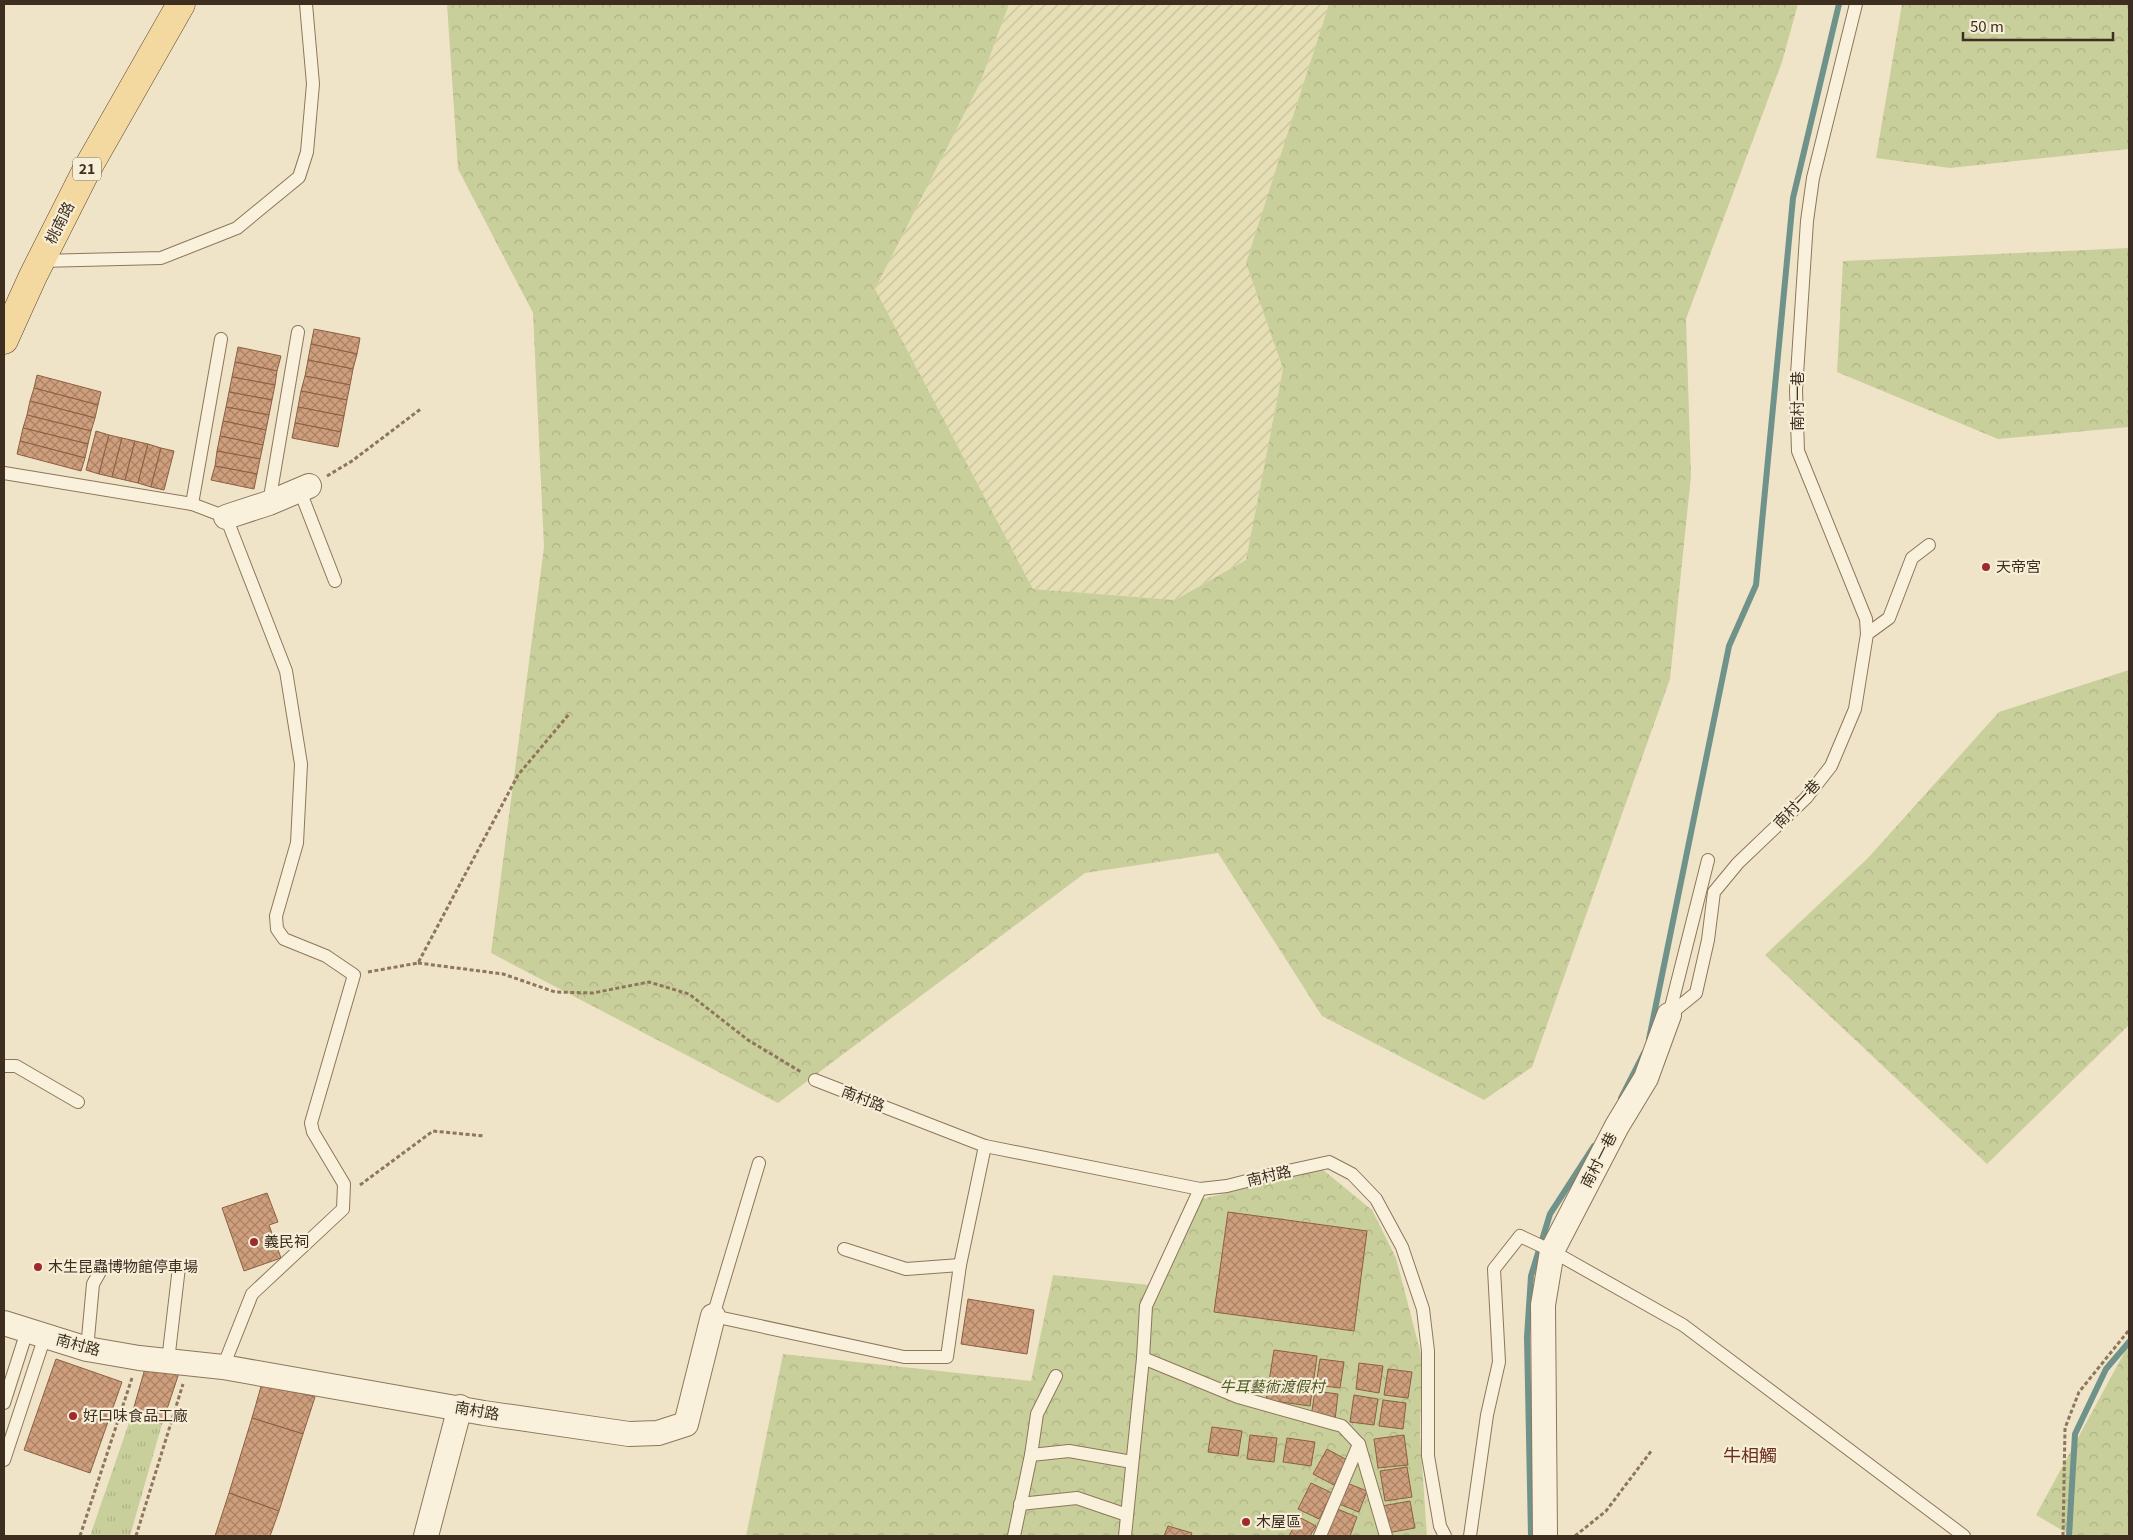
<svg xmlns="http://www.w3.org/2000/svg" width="2133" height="1540" viewBox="0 0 2133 1540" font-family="Georgia,'Noto Sans TC',serif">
<defs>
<pattern id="farmland-furrows" width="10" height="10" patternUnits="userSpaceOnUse" patternTransform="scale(1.25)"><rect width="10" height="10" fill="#e6deb5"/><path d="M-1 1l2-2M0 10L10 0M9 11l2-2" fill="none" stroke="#c6bf9b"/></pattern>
<pattern id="grass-tufts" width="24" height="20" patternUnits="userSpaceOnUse" patternTransform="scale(1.25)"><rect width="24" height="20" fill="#c9cf9b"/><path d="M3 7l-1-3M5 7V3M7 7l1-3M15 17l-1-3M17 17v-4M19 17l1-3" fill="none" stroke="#aeb285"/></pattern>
<pattern id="forest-crowns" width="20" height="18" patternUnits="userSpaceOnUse" patternTransform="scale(1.25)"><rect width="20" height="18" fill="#c9cf9b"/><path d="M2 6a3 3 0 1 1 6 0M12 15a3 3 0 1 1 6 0" fill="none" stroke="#aeb285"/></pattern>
<pattern id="building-cross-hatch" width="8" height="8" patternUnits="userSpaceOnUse" patternTransform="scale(1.25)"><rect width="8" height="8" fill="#cf9f7d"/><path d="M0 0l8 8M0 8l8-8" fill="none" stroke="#a98266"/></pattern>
</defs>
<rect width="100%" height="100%" fill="#f0e4c8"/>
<polygon fill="url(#farmland-furrows)" points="1009,4 1329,4 1246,263 1283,369 1246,560 1175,600 1033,589 875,289 980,83"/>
<polygon fill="url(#grass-tufts)" points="132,1414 162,1424 130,1536 90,1536"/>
<g fill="url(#forest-crowns)">
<polygon points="447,4 1009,4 980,83 875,289 1033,589 1175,600 1246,560 1283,369 1246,263 1329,4 1798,4 1782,62 1686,319 1691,476 1670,679 1532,1067 1484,1100 1322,1016 1218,853 1085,873 778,1103 491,953 544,547 533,313 458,169"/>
<polygon points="1902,4 2129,4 2129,149 1950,168 1876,158"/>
<polygon points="2129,248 2129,427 1998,439 1837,372 1843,261"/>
<polygon points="2129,670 2129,1025 1987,1164 1765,955 1868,858 1999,712"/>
<polygon points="1322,1169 1372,1210 1396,1258 1422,1358 1420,1435 1427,1536 746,1536 783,1354 1031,1381 1053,1275 1160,1286 1202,1199"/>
<polygon points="2129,1344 2129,1536 2072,1536 2036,1515"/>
</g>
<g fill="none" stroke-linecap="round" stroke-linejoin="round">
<g stroke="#6f938a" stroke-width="6">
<polyline points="1649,1039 1729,646 1756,585 1793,198 1839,4"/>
<polyline points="1621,1098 1644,1053"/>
<polyline points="1531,1536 1527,1337 1531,1276 1550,1214 1594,1146"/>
<polyline points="2069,1536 2075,1434 2106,1369 2129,1342"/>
</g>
</g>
<g fill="url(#building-cross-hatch)" stroke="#8d5f41">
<polygon points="314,329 360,338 357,354 311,344"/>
<polygon points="311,344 357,354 353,369 308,360"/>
<polygon points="238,347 281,356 277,371 235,362"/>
<polygon points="308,360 353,369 350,385 305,376"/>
<polygon points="235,362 277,371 275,385 232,377"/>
<polygon points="37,375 101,392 98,405 34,388"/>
<polygon points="305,376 350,385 347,400 301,391"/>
<polygon points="232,377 275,385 272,400 229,392"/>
<polygon points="34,388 98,405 95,418 30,401"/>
<polygon points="301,391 347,400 344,416 298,407"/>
<polygon points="229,392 272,400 269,415 226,407"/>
<polygon points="30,401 95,418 91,431 27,415"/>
<polygon points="226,407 269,415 266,430 223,421"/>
<polygon points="298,407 344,416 341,432 295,423"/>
<polygon points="27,415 91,431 88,444 23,428"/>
<polygon points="223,421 266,430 263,445 220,436"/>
<polygon points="295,423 341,432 338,447 292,438"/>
<polygon points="23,428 88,444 85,458 20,441"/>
<polygon points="96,431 109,435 99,474 86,470"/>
<polygon points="109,435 122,438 112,477 99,474"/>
<polygon points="220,436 263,445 260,459 217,451"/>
<polygon points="122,438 135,441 125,480 112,477"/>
<polygon points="20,441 85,458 81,471 17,454"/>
<polygon points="135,441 148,444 138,483 125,480"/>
<polygon points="148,444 161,448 151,487 138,483"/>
<polygon points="161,448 174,451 164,490 151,487"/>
<polygon points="217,451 260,459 257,474 215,466"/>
<polygon points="215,466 257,474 254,489 211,480"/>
<polygon points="267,1193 278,1222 269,1225 281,1258 244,1271 222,1208"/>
<polygon points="1228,1212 1367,1231 1354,1331 1214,1312"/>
<polygon points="968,1299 1034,1310 1027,1354 961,1344"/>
<polygon points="1274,1350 1317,1356 1310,1406 1266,1400"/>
<polygon points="56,1359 122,1382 90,1473 24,1450"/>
<polygon points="1320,1359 1344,1362 1340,1388 1316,1385"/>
<polygon points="1359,1363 1383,1366 1379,1393 1356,1389"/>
<polygon points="146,1365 180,1370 162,1424 132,1414"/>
<polygon points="1388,1369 1412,1372 1408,1398 1384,1395"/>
<polygon points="262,1383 315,1397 303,1434 252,1418"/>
<polygon points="1315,1391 1338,1394 1335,1420 1311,1417"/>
<polygon points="1354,1395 1378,1399 1374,1425 1350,1422"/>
<polygon points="1383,1400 1406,1403 1403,1429 1379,1426"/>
<polygon points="252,1418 303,1434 279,1511 229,1493"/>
<polygon points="1212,1427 1242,1431 1238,1456 1208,1452"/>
<polygon points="1250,1435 1277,1438 1274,1462 1247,1459"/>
<polygon points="1404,1435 1408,1465 1378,1468 1374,1439"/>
<polygon points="1287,1438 1315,1442 1311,1466 1283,1462"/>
<polygon points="1327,1449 1347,1460 1334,1485 1313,1474"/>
<polygon points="1407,1467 1412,1497 1385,1501 1380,1471"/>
<polygon points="1311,1483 1332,1493 1319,1519 1298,1509"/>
<polygon points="1347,1483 1367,1491 1359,1512 1339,1504"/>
<polygon points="229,1493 279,1511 270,1536 215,1536"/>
<polygon points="1410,1501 1415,1528 1387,1533 1382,1506"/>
<polygon points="1335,1508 1357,1517 1350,1536 1325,1536"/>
<polygon points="1299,1517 1316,1526 1310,1536 1289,1536"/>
<polygon points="1168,1526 1192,1533 1191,1536 1164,1536"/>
</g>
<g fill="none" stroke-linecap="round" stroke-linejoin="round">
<defs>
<g id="service">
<polyline points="40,261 161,258 237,228 299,177 307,152 313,84 306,4"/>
<polyline points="4,473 192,504 226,517 286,671 301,764 297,843 276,916 277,929 284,939 326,956 354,975 311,1123 313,1132 344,1184 343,1209 252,1294 223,1367"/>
<polyline points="300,491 335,581"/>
<polyline points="269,503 298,332"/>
<polyline points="192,504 221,339"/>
<polyline points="1867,634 1889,618 1912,558 1929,545"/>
<polyline points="1669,1015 1696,993 1708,940 1714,892 1738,863 1806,798 1831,766 1855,709 1867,634 1866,619 1798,451 1796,390 1807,221 1813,178 1856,4"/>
<polyline points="1669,1015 1708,860"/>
<polyline points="4,1066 16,1066 78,1102"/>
<polyline points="815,1080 985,1146 1200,1189 1227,1186 1274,1174 1329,1162 1352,1174 1376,1199 1402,1247 1423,1309 1428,1351 1428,1456 1440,1526 1445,1536"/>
<polyline points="759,1163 713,1316 904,1357 947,1357 960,1265 985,1146"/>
<polyline points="844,1249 906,1269 960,1265"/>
<polyline points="87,1349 93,1284 102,1268"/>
<polyline points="1143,1358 1238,1397 1342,1426 1359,1444 1386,1536"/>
<polyline points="168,1361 179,1267"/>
<polyline points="4,1403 27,1331"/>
<polyline points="1031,1455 1069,1451 1132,1462"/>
<polyline points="4,1460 45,1336"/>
<polyline points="1020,1504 1077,1498 1127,1515"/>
<polyline points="1014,1536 1031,1455 1037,1414 1056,1376"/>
<polyline points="1125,1536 1143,1358 1146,1306 1200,1189"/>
<polyline points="1320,1536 1359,1444"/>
<polyline points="1470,1536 1487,1415 1499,1362 1494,1269 1520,1236 1552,1251 1683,1325 1964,1536"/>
</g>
<g id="minor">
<polyline points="226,517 269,503 309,486"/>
<polyline points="4,1323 87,1349 139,1358 223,1367 484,1413 629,1434 658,1433 686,1424 713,1316"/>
<polyline points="426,1536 460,1407"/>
<polyline points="1545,1536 1543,1305 1552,1251 1617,1126 1646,1078 1669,1015"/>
</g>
<polyline id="primary" points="4,340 33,276 87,169 181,4"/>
</defs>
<use href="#service" stroke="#8d765c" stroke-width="14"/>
<use href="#minor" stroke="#8d765c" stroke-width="26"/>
<use href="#primary" stroke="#5b4430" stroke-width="29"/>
<g stroke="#8d765c" stroke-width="3" stroke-dasharray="4 2.5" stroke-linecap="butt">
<polyline points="327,476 352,461 422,408"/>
<polyline points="418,963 503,974 555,992 593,993 649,982 689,994 748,1040 801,1072"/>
<polyline points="368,972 418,963 518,775 570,713"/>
<polyline points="360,1185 433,1131 484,1136"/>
<polyline points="80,1536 132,1378"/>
<polyline points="136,1536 183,1384"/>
<polyline points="1575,1536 1606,1511 1652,1450"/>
<polyline points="2063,1536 2065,1428 2079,1392 2129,1330"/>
</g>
<use href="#service" stroke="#faf1dc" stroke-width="12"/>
<use href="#minor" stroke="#faf1dc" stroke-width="24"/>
<use href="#primary" stroke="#f3d9a0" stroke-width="28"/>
</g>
<g fill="#9e2a2b" stroke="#f7eed8" stroke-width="2">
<circle cx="1986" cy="567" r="5"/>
<circle cx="254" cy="1242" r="5"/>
<circle cx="38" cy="1267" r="5"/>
<circle cx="73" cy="1416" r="5"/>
<circle cx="1246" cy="1522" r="5"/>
</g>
<g text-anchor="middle" stroke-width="4.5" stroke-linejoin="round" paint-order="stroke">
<rect fill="#f7eed8" stroke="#756857" stroke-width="1" x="73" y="157.5" width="28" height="23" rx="4"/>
<g font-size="14" font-weight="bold" fill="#3d2e20">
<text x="87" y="174">21</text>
</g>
<g font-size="15" fill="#3d2e20" stroke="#f7eed8">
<text transform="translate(60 223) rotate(-63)" y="5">桃南路</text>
<text transform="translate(1798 401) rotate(-90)" y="5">南村一巷</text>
<text transform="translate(1797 804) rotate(-47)" y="5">南村一巷</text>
<text transform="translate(863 1099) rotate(21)" y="5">南村路</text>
<text transform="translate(1599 1160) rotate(-63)" y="5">南村一巷</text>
<text transform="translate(1269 1176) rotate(-13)" y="5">南村路</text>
<text transform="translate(78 1345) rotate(15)" y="5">南村路</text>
<text transform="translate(477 1411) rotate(10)" y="5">南村路</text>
</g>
<g font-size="15" fill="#3d2e20" stroke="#f7eed8" text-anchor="start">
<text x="1996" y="572">天帝宮</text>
<text x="264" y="1247">義民祠</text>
<text x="48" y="1272">木生昆蟲博物館停車場</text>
<text x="83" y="1421">好口味食品工廠</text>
<text x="1256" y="1527">木屋區</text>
</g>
<g font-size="15" font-style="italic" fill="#4d5a26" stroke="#f7eed8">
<text x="1272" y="1392">牛耳藝術渡假村</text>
</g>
<g font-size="18" fill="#6b2e1e" stroke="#f7eed8">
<text x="1750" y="1462">牛相觸</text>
</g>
</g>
<rect width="2133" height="1540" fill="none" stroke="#3d2e20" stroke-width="10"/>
<path d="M1963 32v8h150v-8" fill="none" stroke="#3d2e20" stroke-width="2.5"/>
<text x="1970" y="32" font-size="15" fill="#3d2e20" stroke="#f7eed8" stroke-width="4" paint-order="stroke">50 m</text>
</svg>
